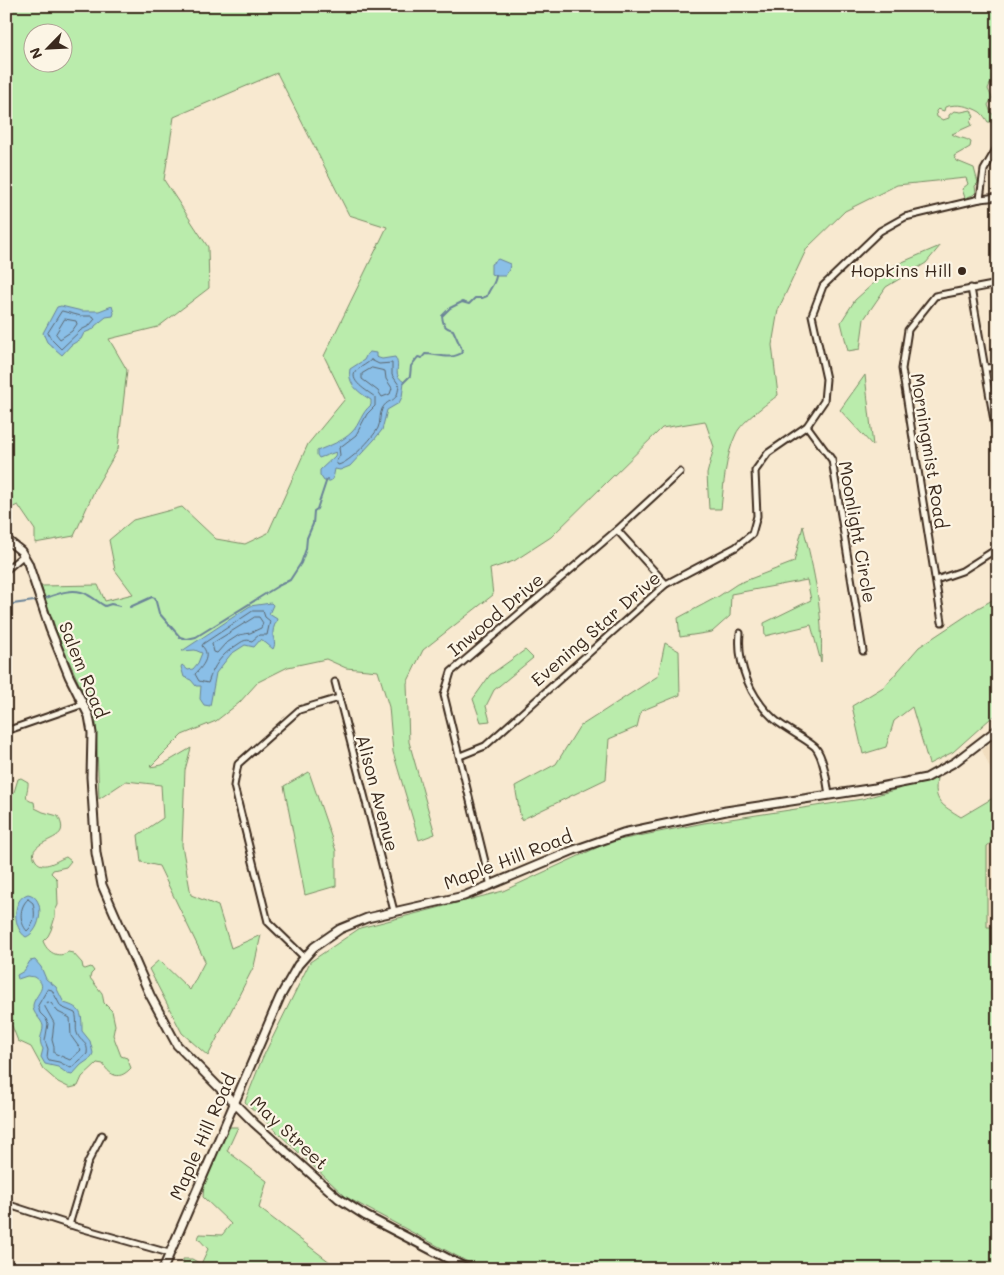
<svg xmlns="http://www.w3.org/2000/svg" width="1004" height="1275" viewBox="0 0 1004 1275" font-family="Mali,sans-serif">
<rect width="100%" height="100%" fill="#f8e9d0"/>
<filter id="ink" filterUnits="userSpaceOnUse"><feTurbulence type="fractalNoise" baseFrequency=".02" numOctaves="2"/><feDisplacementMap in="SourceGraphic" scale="10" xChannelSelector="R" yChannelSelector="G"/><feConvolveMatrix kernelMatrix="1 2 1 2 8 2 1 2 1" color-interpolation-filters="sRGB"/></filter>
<g filter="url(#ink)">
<g fill="#f1ddbf">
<polygon points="998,737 998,786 982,750"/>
<polygon points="998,828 998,984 963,843"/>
</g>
<g fill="#baecac" stroke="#7a8b65" fill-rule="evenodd">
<path d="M6,6H998V73L992,75V83L990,84L988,89L992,98L988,105L991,113L998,117V136L993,137L995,127L993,122H988C986,119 983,114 980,112C970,106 957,103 945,107L944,111L938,109L936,111L937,117L943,120L949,118V115L954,111L961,112L971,110L974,117L970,121L972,125L952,134C959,139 965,137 971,142L970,147L954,156L957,161L974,168L978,183L975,186L976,192L973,195L965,198L962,189L968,184L966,178L897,185L845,211L807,248L778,310L772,345L778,395C767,404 742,421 736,434C725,457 724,484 721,509H709L707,474L714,447L705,421L662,428L551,537L514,561L490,569L493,595L423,650L407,683L409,742L435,834L419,840L393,752L389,707L378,671L346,668L326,659L288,667L258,682L239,703L216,721L182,735L150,767L162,765L191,748L185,770L182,845L191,895L218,906L231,948L261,935L254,966L208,1056L182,1033L149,969L159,960L190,990L205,961L159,866L141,862L138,835L163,818L161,785L126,781L99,799L96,722L58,636L41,586L98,585L105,601L133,594L115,570L109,540L133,520L182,507L216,539L245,544L268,533L308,444L345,399L324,356L387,227L349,215L277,73L174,117L164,180L208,247L209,288L158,327L109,339L127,370L118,449L96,487L74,536L35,543V530L18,505L6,510V460L8,459L6,454ZM32,32H62V62H32Z"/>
<polygon points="940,246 926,263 886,287 864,319 860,349 848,351 841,322 855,300 893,266"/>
<polygon points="865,375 873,446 840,410"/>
<path d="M803,526C814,571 824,614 821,662L811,625L765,636L764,623L811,600L807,580L731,594L730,616L712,632L680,637L678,618L719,596L737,584L794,562Z"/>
<polygon points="998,597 998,714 991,718 953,752 929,764 912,707 894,721 886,747 863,754 852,706 885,686 919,647 978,608"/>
<polygon points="665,643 679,651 680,695 641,711 637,727 609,739 606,779 521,820 515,786 556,764 579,727 658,676"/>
<polygon points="525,650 533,658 494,690 486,706 490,721 481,722 473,699 490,675"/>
<polygon points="309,772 336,851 336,886 305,895 284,786"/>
<path d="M21,778L28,782C29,791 21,800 34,802L35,808L43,812L58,816C60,820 63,826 61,831C57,841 24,844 36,861C44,871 57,860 66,857L71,861L66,867L53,870L51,873L57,879L58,905L55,911V917L51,930L48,936L43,941C47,952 58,959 68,952L73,953L82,963L83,968L85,969L91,967L94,971L91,974L90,978L102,993L104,1003L112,1011L115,1025L113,1035L121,1056L127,1058L131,1068C120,1080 111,1077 103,1064L97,1063L82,1077L78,1086L70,1088L58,1082L43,1069L31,1047L18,1041L12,1026L6,1024V800L14,792L18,779Z"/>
<path d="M937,778C933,802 942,805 961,817L998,795V837L987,846V927H998V1269H481L346,1197L245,1102L262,1059L310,962L360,928L503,891L609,842L704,823L862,799Z"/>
<polygon points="228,1127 238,1127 227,1151 267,1181 259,1208 339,1269 187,1269 183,1265 183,1259 192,1259 201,1264 208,1249 198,1238 200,1234 222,1235 231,1224 203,1197 204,1184"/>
</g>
<g fill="#8abfe7" stroke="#6a8397">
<polygon points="498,259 510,264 509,270 505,276 497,276 491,274 491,264"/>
<polygon points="61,306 82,311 99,311 112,306 114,313 113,316 106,317 95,326 94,329 84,333 81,339 71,345 62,355 47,342 43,333 57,307"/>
<path d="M370,352L376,353V357L382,359L395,357C402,368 391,373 404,382L402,397L399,403L387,410L382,430L374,440L350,466L340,470L335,469L333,479L330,481H324L320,475V470L335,456L336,452L319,458L317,455V451C330,445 342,442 352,432C360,424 361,413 371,405V400C360,393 347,385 350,369L364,360L367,354Z"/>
<path d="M271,603L273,605L269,614L277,619C276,623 273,627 273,632C272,639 277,642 273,649L261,639L254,647L245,645L231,654L216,673L210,706L204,705L200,699L201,686H196L191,680L184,677L181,667L182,665L188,670L193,669L198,663L202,653L195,650L182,651L250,606Z"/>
<path d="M28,894C46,897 42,931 26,937C13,929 11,899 28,894Z"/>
<path d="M35,960L41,967L46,979L56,987L64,1003C82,1008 82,1014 82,1031L90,1041L93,1053L91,1058L81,1065L72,1075L68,1074L58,1067L45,1064L41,1057L43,1049C37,1038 43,1036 43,1026C42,1019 32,1014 33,1005C35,994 50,987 35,977L27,976L18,979L17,975L24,971L30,961Z"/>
</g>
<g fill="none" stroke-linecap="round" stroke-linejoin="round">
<g stroke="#5b666e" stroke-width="1">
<polygon points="62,311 81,316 93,316 95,319 89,326 81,330 61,349 51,339 48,333"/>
<polygon points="65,319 76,321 77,324 72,331 60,339 56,334"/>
<path d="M371,360L379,364L392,363V375L399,385C397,406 389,396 382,409C379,415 381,422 378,428C373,438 349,463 338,465L336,462L340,455L339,448L356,435L367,414L375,406V397C369,392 346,380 357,370C362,366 367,364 371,360Z"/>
<polygon points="372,368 385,371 386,379 392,388 390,394 382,397 378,391 362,379 362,374"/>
<path d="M253,611H263L265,617L270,621L267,635H259L252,641C245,639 243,641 237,645C221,655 214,665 208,683L199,681L195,674C202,667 212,656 202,646L203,644Z"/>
<polygon points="255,617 259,617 263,623 261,628 250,633 239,635 225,644 217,653 214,652 212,644"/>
<path d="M28,899L33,903C35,913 36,923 27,931C19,922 19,907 28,899Z"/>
<path d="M48,989L52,990L61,1007L75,1013C78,1020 75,1027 77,1033C80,1043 89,1041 87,1054L71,1068L59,1062L49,1060L47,1057L48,1049L45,1041L48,1024L46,1019L40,1013L38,1006Z"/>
<polygon points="48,1002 51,1003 58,1012 70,1018 71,1036 81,1050 70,1060 54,1053 54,1047 52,1040 54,1023 45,1007"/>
</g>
<g stroke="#6a8397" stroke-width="2">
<path d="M404,382L410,376L411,366L418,357L422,358L425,354C438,354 451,361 463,352L453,330C445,328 443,325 442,316L450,308L462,302L469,304L475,298H482L487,296C489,288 495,285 496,276"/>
<path d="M46,598C59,593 75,587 88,595C94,598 99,603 105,606L111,604L120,606"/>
<polyline points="6,605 34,601"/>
<polyline points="130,607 152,597 155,598 159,613 180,637 187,639 196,637 278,586 290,580 301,563 306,549 307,538 313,524 314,511 317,509 327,479"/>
<polyline points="780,1269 782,1269"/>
</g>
<defs>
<g id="street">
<polyline points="980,199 984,170 998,146"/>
<polyline points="971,288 998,444"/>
<polyline points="986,368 998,367"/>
<polyline points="807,426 832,460 863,651"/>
<polyline points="617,530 666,584"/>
<polyline points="6,570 24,555"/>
<polyline points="936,580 962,571 998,548"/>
<polyline points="942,622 902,369 908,330 935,296 998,284"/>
<path d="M740,633C737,665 750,697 774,719C785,729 805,738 815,747C824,757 827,782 829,795"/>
<polyline points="335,682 394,911"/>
<polyline points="6,731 84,704"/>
<polyline points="460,756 485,746 666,584 736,547 752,534 757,516 755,471 768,453 807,426 824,401 826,379 812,315 823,286 880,231 905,217 980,199 998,197"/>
<polyline points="491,886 444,695 451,672 617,530 680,472"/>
<polyline points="304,957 268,922 234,786 238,764 299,710 339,698"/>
<polyline points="6,1204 77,1227 169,1253"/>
<polyline points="69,1225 88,1162 102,1135"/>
</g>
<g id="secondary">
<polyline points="6,539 21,551 28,563 50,629 69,676 89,716 92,733 91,777 96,853 102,885 150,995 177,1045 254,1123 338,1198 366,1216 468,1269"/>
<polyline points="163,1269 280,997 298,965 314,947 340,929 367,918 464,896 574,850 623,833 726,811 875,788 926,778 955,762 998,729"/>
</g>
</defs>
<use href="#street" stroke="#3b2a1e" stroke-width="9"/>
<use href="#secondary" stroke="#3b2a1e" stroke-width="11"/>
<use href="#street" stroke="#fcf5e5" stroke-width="5"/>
<use href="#secondary" stroke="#fcf5e5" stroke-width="7"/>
</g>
</g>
<circle fill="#3b2a1e" stroke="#fcf5e5" stroke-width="2" cx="962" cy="271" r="5"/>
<g text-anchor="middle" stroke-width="4.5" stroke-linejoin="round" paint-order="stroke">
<g font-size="18" fill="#3b2a1e" stroke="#fcf5e5" text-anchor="end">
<text x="952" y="277">Hopkins Hill</text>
</g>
<g font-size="18" fill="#3b2a1e" stroke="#fcf5e5">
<text transform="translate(929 451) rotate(81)" y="6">Morningmist Road</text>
<text transform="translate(857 532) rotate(80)" y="6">Moonlight Circle</text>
<text transform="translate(496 615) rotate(-40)" y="6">Inwood Drive</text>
<text transform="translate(596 629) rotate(-41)" y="6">Evening Star Drive</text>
<text transform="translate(83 670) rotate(68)" y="6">Salem Road</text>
<text transform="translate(377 793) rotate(75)" y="6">Alison Avenue</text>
<text transform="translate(508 860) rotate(-21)" y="6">Maple Hill Road</text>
<text transform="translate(289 1133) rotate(43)" y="6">May Street</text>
<text transform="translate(203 1137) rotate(-66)" y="6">Maple Hill Road</text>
</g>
</g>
<rect width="1004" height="1275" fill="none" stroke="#fcf5e5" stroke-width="25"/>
<rect x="12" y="12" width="979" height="1250" fill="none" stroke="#3b2a1e" stroke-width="2" filter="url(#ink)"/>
<g transform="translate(48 48) rotate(246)"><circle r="24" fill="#fcf5e5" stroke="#afa495"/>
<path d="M0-4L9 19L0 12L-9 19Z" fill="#3b2a1e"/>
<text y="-8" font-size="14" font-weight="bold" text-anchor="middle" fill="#3b2a1e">N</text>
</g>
</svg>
